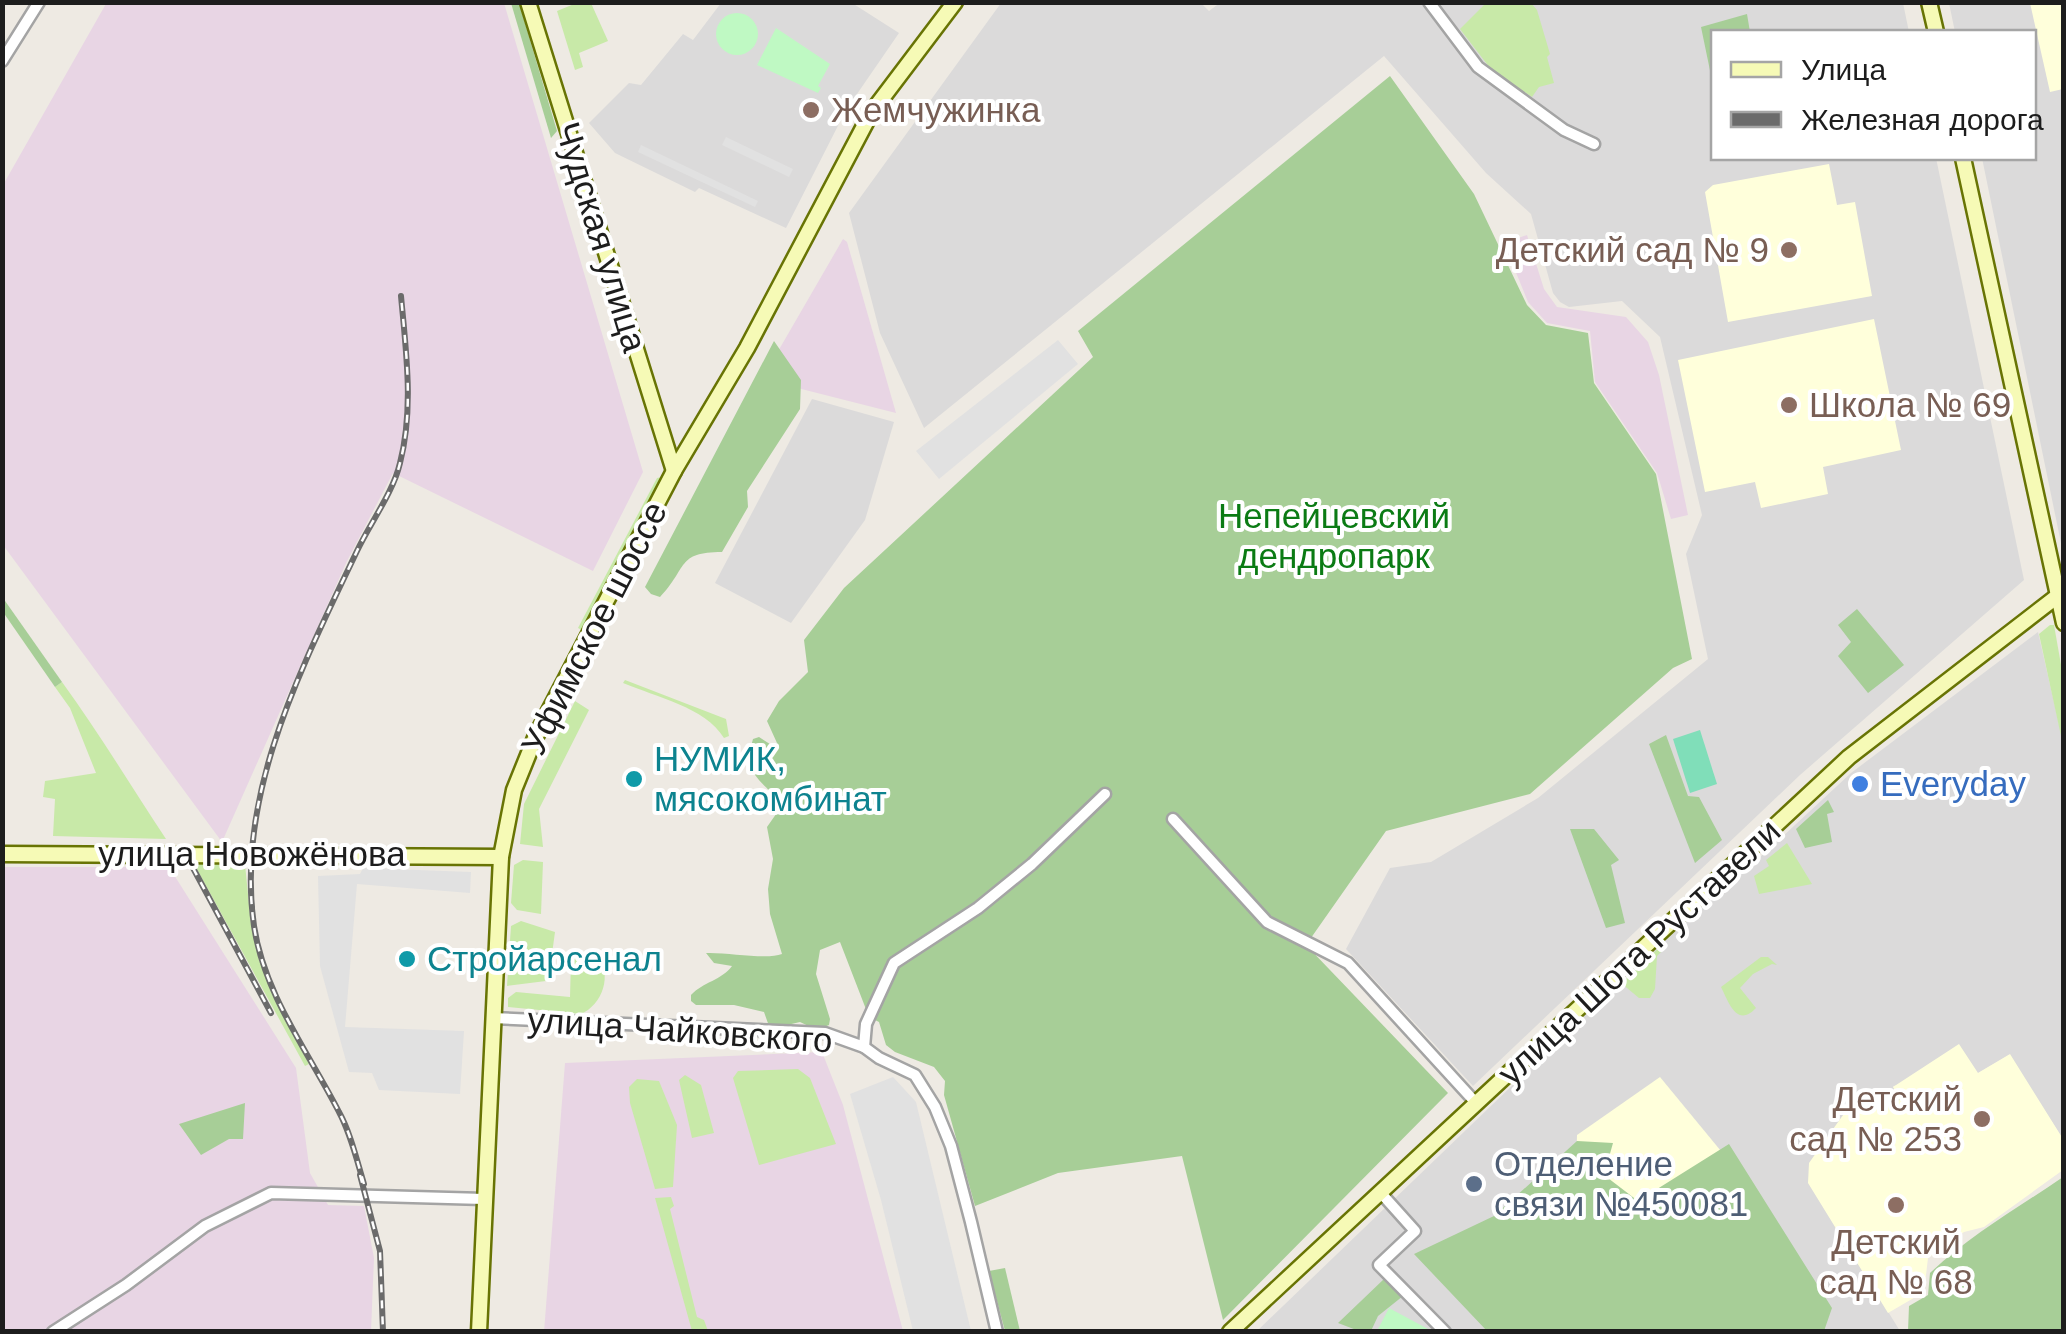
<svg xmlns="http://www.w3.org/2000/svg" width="2066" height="1334" viewBox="0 0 2066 1334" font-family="Helvetica,sans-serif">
<rect width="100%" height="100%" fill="#eeeae3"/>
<g fill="#dbdada">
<polygon points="1200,2 1209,11 1221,2 1903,3 1909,32 1714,32 1714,158 1936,158 2024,580 1800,775 1473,1086 1346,949 1390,868 1431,862 1538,798 1708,659 1686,554 1702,515 1660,337 1622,301 1569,307 1560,302 1553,293 1531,214 1486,173 1384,56 924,428 880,333 849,213 1001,3"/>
<polygon points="721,3 852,3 899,33 846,110 786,228 699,188 695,192 615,153 589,123 629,83 641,85 683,34 693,40"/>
<polygon points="1949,3 2063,3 2063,553 1982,158 2034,158 2034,32 1955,32"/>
<polygon points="812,399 894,422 865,520 791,623 715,583"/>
<polygon points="2038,632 2064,746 2063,1139 2009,1055 1978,1073 1893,1086 1901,1100 1878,1107 1808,1182 1900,1331 1256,1332 1679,925 1767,851 1851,773"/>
</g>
<g fill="#e8d5e4">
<polygon points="107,2 504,3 643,472 593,571 393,473 347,561 222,842 3,545 3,185"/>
<polygon points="1527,235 1544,289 1557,307 1626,317 1648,342 1659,375 1688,515 1671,519 1657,473 1595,382 1590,331 1547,323 1528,302 1504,243"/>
<polygon points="843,239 847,242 896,413 762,379"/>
<polygon points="3,867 169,867 296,1068 310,1173 328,1205 364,1206 374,1258 371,1331 3,1332"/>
<polygon points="822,1052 843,1105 903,1331 544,1332 565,1063"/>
</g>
<g fill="#ffffdb">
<polygon points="2030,3 2063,3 2063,89 2050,92"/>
<polygon points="1829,164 1837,205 1855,202 1872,296 1728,322 1705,192 1713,185"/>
<polygon points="1874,319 1901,450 1823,467 1828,494 1761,508 1755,482 1705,492 1678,360"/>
<polygon points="1959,1044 1978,1073 2010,1054 2063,1139 2063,1170 1984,1227 1964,1232 1928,1258 1924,1292 1888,1313 1808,1183 1809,1163 1853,1101 1867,1092 1878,1107 1900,1100 1893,1087"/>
<polygon points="1660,1077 1730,1162 1623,1232 1576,1167 1577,1135"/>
</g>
<g fill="#c8e9a8">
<polygon points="579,2 591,3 608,41 579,53 583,67 575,70 557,11"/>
<polygon points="1486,3 1531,3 1537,10 1550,54 1547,57 1554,83 1539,87 1532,97 1493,72 1460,29"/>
<polygon points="662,477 584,631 578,628 657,478"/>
<polygon points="2050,625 2054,625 2063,676 2061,736 2039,634"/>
<path d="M625,680L726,719L729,736L724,738C705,707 656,697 623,683Z"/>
<path d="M62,682C99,733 131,786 166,839L53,836L55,799L43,797L45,781L96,773L70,708L55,687Z"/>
<polygon points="575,701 589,710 539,809 543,847 520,844 524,804"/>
<polygon points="1787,843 1812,884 1759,894 1754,876 1769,866 1766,860"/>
<polygon points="523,860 543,862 541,914 517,910 511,903 514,865"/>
<polygon points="194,864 245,864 251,925 259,960 309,1064 305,1066"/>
<polygon points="521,921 555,932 549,976 546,981 507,986 511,926"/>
<polygon points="1664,943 1667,946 1657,956 1655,989 1650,998 1639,998 1621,983"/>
<path d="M577,952L596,955C614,974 602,1005 581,1014L508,1007V998L516,992L570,997L571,960Z"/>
<path d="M1761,957H1768L1777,965L1772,964L1753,974L1740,988L1756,1008C1737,1028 1729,1003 1721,987Z"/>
<polygon points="798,1069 810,1078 836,1144 759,1165 733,1078 738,1071"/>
<polygon points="685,1075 701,1085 714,1133 692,1138 679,1080"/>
<polygon points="637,1079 659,1081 677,1125 673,1187 655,1189 630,1103 629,1087"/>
<polygon points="671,1197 674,1206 670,1209 697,1317 704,1320 708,1331 692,1331 655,1198"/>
</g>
<g fill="#a7ce97">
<polygon points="511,3 519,3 557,131 551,138"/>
<polygon points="1747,14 1750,32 1714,32 1713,85 1701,27"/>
<path d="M1390,76L1474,194L1527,305L1546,325L1588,333L1594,383L1656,474L1692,659L1673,668L1530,794L1386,831L1306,945L1448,1093L1223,1320L1182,1156L1058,1173L975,1206L944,1095L945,1081L934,1067L895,1052L886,1045L879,1022L869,1017L840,942L820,950L816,974L830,1019L829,1025L817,1030L800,1022L770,1029L764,1012L734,1005H696L691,1001V995C703,982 722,980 732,966L714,963L706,953C727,952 766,960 782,954L770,914L768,889L773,859L767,827L781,807C767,779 741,780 753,739L759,737L773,746L777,743L767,721L779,701L808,672L804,640L844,588L1093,357L1078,331Z"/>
<path d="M774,341L801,380L800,409L747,491L748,507L722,552C676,552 688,568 660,597L651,594L645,587Z"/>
<polygon points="3,598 62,682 55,687 3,612"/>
<polygon points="1857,609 1904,665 1868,693 1838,656 1851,642 1838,625"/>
<polygon points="1666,735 1688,796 1699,797 1722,840 1695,863 1649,744"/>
<polygon points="1828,800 1834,812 1827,814 1832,842 1805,848 1796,829"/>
<polygon points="1570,829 1594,829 1619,860 1611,865 1625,923 1606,928"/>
<polygon points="245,1103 243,1139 229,1139 201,1155 179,1124"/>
<polygon points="1577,1141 1613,1143 1604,1175 1638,1201 1729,1144 1832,1308 1824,1331 1487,1331 1414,1254 1494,1216"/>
<path d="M2063,1177V1331H1908L1909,1306L1928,1295L1930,1273C1970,1235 2018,1208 2063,1177Z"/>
<polygon points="1005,1268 1020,1331 1005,1331 989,1271"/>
<polygon points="1384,1279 1403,1296 1378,1316 1371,1331 1359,1331 1338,1323"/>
</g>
<g fill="#bff9c3">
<circle cx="737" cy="34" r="21"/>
<polygon points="776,28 830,64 818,86 821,88 818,93 757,65"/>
<polygon points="1389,1308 1428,1329 1426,1331 1377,1331"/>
</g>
<polygon fill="#80deb9" points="1700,730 1717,784 1690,793 1673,739"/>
<g fill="#e1e1e1">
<polygon points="726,137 793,169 789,177 722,145"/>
<polygon points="641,145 758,201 755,207 638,152"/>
<polygon points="1058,340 1078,364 939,479 916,451"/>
<polygon points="363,868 471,872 470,893 357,884 345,1027 464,1031 460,1094 379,1090 372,1073 349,1072 320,966 318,876 360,874"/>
<polygon points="893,1077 916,1102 971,1331 913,1331 881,1200 850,1094"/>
</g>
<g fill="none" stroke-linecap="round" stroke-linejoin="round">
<defs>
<g id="street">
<polyline points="1429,2 1478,67 1564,130 1594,144"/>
<polyline points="2,61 39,2"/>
<polyline points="1173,819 1267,922 1348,963 1476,1103"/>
<polyline points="493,1018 825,1033 864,1047 879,1058 915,1075 935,1107 951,1146 971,1222 997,1332"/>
<polyline points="864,1047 866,1024 894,963 978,908 1032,864 1105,794"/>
<polyline points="1380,1192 1415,1231 1379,1265 1445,1332"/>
<polyline points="53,1332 126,1285 205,1226 271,1193 484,1199"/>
</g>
<g id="secondary">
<polyline points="528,2 674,471"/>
<polyline points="1929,2 1936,32"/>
<polyline points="1963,158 2064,623"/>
<polyline points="2,854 501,857"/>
<polyline points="479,1332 501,857 514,790 535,738 674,471 747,348 871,113 955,2"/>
<polyline points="1230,1332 1849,757 2064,591"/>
</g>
</defs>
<use href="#street" stroke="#a4a4a4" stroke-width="15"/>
<use href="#secondary" stroke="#687404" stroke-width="19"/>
<use href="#street" stroke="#fff" stroke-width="10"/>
<use href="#secondary" stroke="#f6fab6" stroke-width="14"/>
<defs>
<g id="rail">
<polyline points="193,868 271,1013"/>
<polyline points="360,1175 380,1251 383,1332"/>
<path d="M364,1184C357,1161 351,1134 339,1112C309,1053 264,994 254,926C235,794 302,667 357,551C370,523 393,493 400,463C414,409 406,351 401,296"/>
</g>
</defs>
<use href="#rail" stroke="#6b6b6b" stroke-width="6"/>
<use href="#rail" stroke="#fff" stroke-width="2.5" stroke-dasharray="8" stroke-linecap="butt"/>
</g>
<g fill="#8d6e63" stroke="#fff" stroke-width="4">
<circle cx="811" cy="110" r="10"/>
<circle cx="1789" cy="250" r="10"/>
<circle cx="1789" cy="405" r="10"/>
<circle cx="1982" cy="1119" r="10"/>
<circle cx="1896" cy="1205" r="10"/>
</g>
<g fill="#0f9aa8" stroke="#fff" stroke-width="4">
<circle cx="634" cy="779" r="10"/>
<circle cx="407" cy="959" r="10"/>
</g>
<circle fill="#3f7fe0" stroke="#fff" stroke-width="4" cx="1860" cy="784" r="10"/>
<circle fill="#5c6f8a" stroke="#fff" stroke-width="4" cx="1474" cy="1184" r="10"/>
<g text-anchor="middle" stroke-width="8" stroke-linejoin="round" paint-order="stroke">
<g font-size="35" fill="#785e54" stroke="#fff" text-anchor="start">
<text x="831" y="122">Жемчужинка</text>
<text x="1769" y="262" text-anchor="end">Детский сад № 9</text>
<text x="1809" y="417">Школа № 69</text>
<text x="1962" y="1111" text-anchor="end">Детский<tspan x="1962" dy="40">сад № 253</tspan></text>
<text x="1896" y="1254" text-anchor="middle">Детский<tspan x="1896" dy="40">сад № 68</tspan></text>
</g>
<g font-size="35" fill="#1d1d1d" stroke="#fff">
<text transform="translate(601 237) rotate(73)" y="12">Чудская улица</text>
<text transform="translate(594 628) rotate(-63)" y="12">Уфимское шоссе</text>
<text x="252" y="866">улица Новожёнова</text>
<text transform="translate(1639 952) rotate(-43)" y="12">улица Шота Руставели</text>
<text transform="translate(680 1030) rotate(4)" y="12">улица Чайковского</text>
</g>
<g font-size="35" fill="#0b7b14" stroke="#fff">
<text x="1334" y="528">Непейцевский<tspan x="1334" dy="40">дендропарк</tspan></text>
</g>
<g font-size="35" fill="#0d838f" stroke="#fff" text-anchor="start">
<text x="654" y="771">НУМИК,<tspan x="654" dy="40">мясокомбинат</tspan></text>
<text x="427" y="971">Стройарсенал</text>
</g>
<g font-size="35" fill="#366cbe" stroke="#fff" text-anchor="start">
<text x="1880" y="796">Everyday</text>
</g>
<g font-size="35" fill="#4e5e75" stroke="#fff" text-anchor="start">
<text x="1494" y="1176">Отделение<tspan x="1494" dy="40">связи №450081</tspan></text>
</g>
</g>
<rect width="2066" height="1334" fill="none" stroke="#1d1d1d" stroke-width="10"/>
<rect x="1711" y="30" width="325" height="130" fill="#ffffff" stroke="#a5a5a5" stroke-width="2.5"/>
<rect x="1731" y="62" width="50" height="15" fill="#f6fab6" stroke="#a5a5a5" stroke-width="2.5"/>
<text x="1801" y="80" font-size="30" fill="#1d1d1d">Улица</text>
<rect x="1731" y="112" width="50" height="15" fill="#6b6b6b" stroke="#a5a5a5" stroke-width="2.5"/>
<text x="1801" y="130" font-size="30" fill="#1d1d1d">Железная дорога</text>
</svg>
